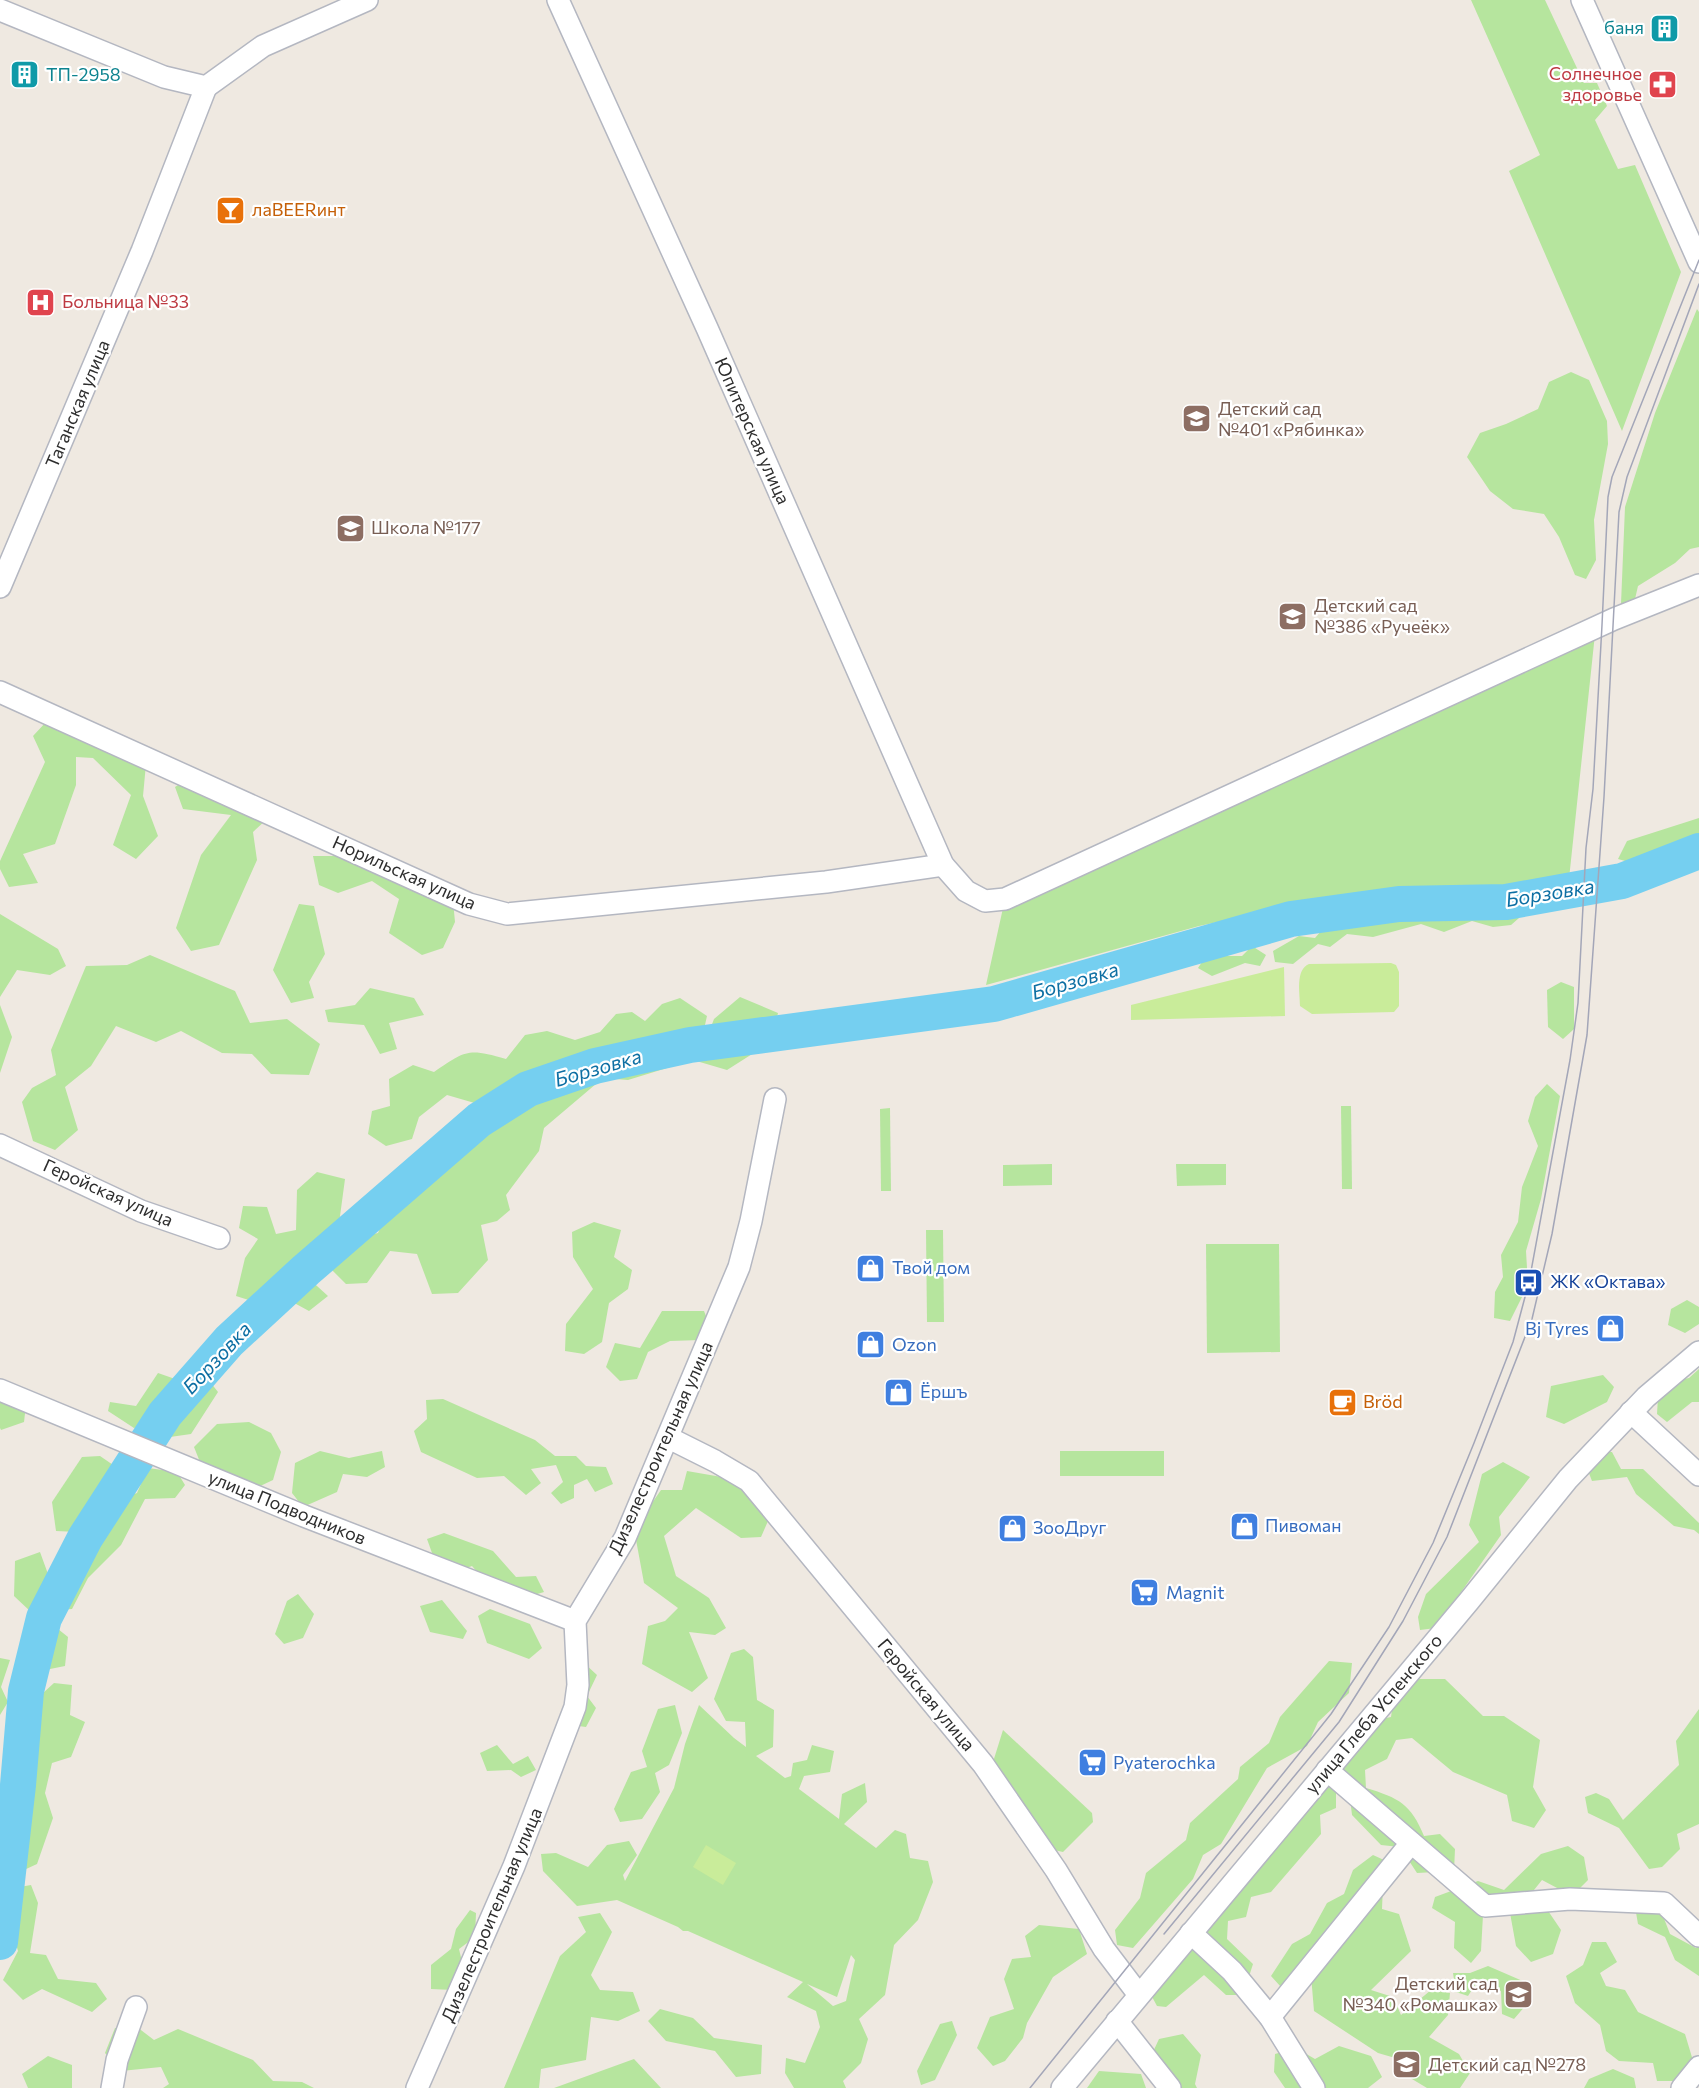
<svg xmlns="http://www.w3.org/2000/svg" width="1699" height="2088" viewBox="0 0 1699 2088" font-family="Commissioner,sans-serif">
<rect width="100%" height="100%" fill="#efe9e1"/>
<g fill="#b6e59e" fill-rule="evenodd">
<polygon points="1471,0 1545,0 1584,83 1597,83 1607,106 1595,120 1618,169 1635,165 1681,272 1622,431 1509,171 1540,155"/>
<polygon points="1697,309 1699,312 1699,547 1690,549 1675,563 1638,586 1635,599 1621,604 1625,507 1655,413"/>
<polygon points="1571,372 1589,380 1607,421 1608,444 1594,520 1596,560 1586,579 1575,575 1559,537 1544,514 1513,509 1490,491 1467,457 1480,433 1506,424 1538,409 1549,382"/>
<polygon points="1595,634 1569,879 1514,886 1398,890 1273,910 1199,926 986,985 1005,899"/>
<polygon points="47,721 146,764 143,796 158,836 136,859 113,845 131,795 93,758 76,757 76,785 55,844 23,854 38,883 9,887 0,869 0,861 45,762 33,736"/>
<polygon points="194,775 267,819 253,832 257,860 219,945 191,951 176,928 201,855 231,815 183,809 175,787"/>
<polygon points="1699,818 1699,842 1636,864 1618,859 1627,841"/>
<polygon points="313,856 357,856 453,901 455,922 443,948 422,955 389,933 399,899 372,881 338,893 319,885"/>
<polygon points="299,904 314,906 325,954 309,982 314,998 291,1003 273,970"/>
<polygon points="1453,909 1472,916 1494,910 1509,911 1519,918 1511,925 1493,927 1472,921 1444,932 1421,924 1373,937 1347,934 1330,947 1318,944 1293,964 1275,962 1273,951 1299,936 1315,938 1328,923 1348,928 1360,919 1403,915 1418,921 1424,912"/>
<polygon points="0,914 58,949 66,966 50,975 17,970 0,997"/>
<polygon points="1252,946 1266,955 1260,966 1245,963 1212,976 1198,968 1206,956 1242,956"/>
<polygon points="150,955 235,991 250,1023 287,1019 320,1044 309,1075 271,1074 252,1054 222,1053 181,1031 156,1042 116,1026 91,1066 65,1087 78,1130 55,1150 33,1141 22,1102 32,1088 56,1075 51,1050 86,966 127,965"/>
<polygon points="1561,982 1574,987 1574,1029 1563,1039 1548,1027 1547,990"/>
<polygon points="370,988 414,998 424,1015 389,1023 397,1049 380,1054 364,1025 328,1022 325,1010 355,1005"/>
<polygon points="740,997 778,1013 771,1042 727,1070 693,1060 628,1080 603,1078 544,1128 539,1151 506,1195 510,1210 497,1221 481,1225 488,1260 458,1293 432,1294 417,1254 390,1251 367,1283 346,1284 332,1270 351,1239 378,1233 387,1212 401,1210 409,1186 445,1157 459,1153 483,1124 539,1091 557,1090 597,1070 630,1062 645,1064 671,1052 703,1048 714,1019"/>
<path d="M680,998L707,1016L702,1038L656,1048H604L575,1056L553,1079L504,1090L478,1104L447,1095L419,1117L412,1139L386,1146L368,1134L372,1111L390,1106L389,1079L413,1065L434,1072C466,1050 468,1048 506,1059L525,1035L547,1031L575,1040L600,1032L616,1014L632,1012L645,1021L662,1004Z"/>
<polygon points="0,1005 12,1037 0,1073"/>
<polygon points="1547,1084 1560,1096 1541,1199 1526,1251 1528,1285 1510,1321 1494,1318 1495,1292 1503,1277 1501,1255 1518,1222 1522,1187 1538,1146 1528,1121 1535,1097"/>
<polygon points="1341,1106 1351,1106 1352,1189 1342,1189"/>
<polygon points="890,1108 891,1191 881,1191 880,1109"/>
<polygon points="1052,1164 1052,1185 1003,1186 1003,1165"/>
<polygon points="1226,1164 1226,1185 1177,1186 1176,1164"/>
<polygon points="317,1172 345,1179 338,1231 306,1276 328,1296 309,1311 274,1292 255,1302 236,1296 245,1258 258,1239 239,1228 243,1206 267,1207 276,1234 296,1230 297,1190"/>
<polygon points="594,1222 621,1230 614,1257 632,1270 628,1289 609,1303 602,1342 584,1354 565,1351 566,1324 593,1289 573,1257 572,1232"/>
<polygon points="926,1230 943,1230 944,1322 927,1322"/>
<polygon points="1206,1244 1279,1244 1280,1352 1207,1353"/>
<polygon points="1687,1300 1699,1307 1699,1324 1685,1333 1668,1325 1671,1309"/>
<polygon points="662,1311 704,1311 711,1329 701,1340 670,1341 648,1352 637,1379 620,1381 606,1367 615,1343 640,1348"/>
<polygon points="1699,1369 1699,1402 1692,1402 1667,1422 1657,1414 1658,1397 1668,1382 1689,1378"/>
<polygon points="158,1373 178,1380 203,1373 218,1392 191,1434 170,1437 156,1421 134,1428 108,1411 110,1402 136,1406"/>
<polygon points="1603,1375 1614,1387 1607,1402 1564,1424 1546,1417 1551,1386"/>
<polygon points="0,1392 26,1405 24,1422 1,1430 0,1428"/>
<polygon points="443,1399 535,1440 555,1456 576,1456 586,1466 606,1467 613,1484 595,1492 587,1479 574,1485 574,1498 561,1504 551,1493 563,1482 556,1465 531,1469 541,1483 526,1495 504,1476 477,1478 421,1452 414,1431 427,1419 426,1400"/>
<polygon points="249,1422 271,1433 281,1452 273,1480 256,1488 202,1467 194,1447 217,1424"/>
<polygon points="320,1451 349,1458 382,1451 385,1467 367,1477 343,1474 337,1492 303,1507 292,1493 295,1463"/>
<rect x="1060" y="1451" width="104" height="25"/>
<polygon points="1599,1452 1612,1452 1621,1469 1643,1469 1699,1523 1699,1534 1694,1530 1674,1526 1636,1494 1627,1477 1592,1481 1587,1468"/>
<polygon points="100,1456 119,1469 118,1486 77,1532 56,1531 52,1502 82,1457"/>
<polygon points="1503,1462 1530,1477 1499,1517 1501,1535 1436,1628 1420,1630 1418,1617 1426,1594 1479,1542 1469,1525 1482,1474"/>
<polygon points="148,1468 177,1472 185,1485 175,1498 145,1499 121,1545 88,1578 72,1609 31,1612 14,1596 15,1561 40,1552 52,1585 74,1583 83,1554 108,1531 119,1499 137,1493"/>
<polygon points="687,1471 733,1479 768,1521 761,1537 741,1538 696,1508 664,1536 676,1576 709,1598 726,1628 715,1635 689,1632 708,1678 692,1692 642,1664 648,1626 665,1621 678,1608 644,1583 634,1529 661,1490 682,1490"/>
<polygon points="444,1533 493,1551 516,1577 536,1576 544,1592 524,1598 512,1584 486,1582 472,1566 456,1572 436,1564 427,1539"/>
<polygon points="298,1594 314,1614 303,1638 284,1644 275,1634 287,1601"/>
<polygon points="442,1600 467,1631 463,1639 430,1632 420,1606"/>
<polygon points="490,1609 530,1624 542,1648 529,1659 487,1643 478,1616"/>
<polygon points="58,1629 68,1637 65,1666 45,1670 24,1656 35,1632"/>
<path d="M744,1649L753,1657L757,1700L774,1710L773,1747L756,1756L785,1778L791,1776L793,1763L807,1760L812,1745L834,1751L830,1772L804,1776L799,1789L839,1819L842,1794L865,1783L867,1802L844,1824L876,1848L895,1830L906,1834L910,1858L928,1861L933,1882L918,1920L894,1945L885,1995L859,2019L868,2039L861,2063L843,2081L846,2088H794L785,2073L786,2058L805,2063L820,2027L816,2011L787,1997L803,1982L688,1931H683L678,1927L617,1900L577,1906L543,1871L541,1854L556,1853L588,1867L607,1845L629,1841L637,1855L623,1875L625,1881L674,1788L685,1744L699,1705L734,1738L746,1747L745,1722L726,1721L714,1699L731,1653ZM851,1955L855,1960L846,2001L833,2006L807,1984L837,1997Z"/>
<polygon points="0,1658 10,1660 1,1687 8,1702 0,1715"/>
<polygon points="1329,1661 1352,1663 1349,1693 1318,1722 1307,1746 1267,1768 1221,1844 1203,1855 1193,1879 1133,1948 1117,1945 1115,1930 1140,1898 1146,1873 1186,1840 1190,1823 1238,1779 1240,1767 1269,1743 1280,1717"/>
<polygon points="584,1663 597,1675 587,1696 596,1708 586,1727 571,1725"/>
<path d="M1412,1679H1445L1483,1716H1504L1540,1740L1533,1787L1546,1810L1534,1828L1512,1821L1507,1795L1453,1772L1412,1738L1396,1740L1387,1759L1365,1770L1366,1788C1399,1798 1411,1804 1424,1836L1440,1834L1455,1849L1454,1871L1417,1873L1400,1847L1381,1845L1352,1815L1348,1782L1334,1770L1357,1724L1391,1717L1394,1695Z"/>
<polygon points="54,1683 72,1685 70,1715 85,1722 71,1757 52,1763 45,1793 53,1818 37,1864 24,1870 14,1859 29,1809 22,1791 32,1703"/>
<polygon points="675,1705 682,1733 669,1765 655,1773 660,1792 642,1819 620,1822 614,1809 631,1772 647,1767 642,1751 658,1709"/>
<polygon points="1699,1709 1699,1824 1677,1834 1680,1849 1662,1867 1649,1869 1619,1828 1588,1813 1585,1797 1596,1793 1609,1799 1623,1820 1679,1765 1676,1741"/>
<polygon points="1003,1730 1092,1813 1093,1822 1063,1852 1054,1850 993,1762"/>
<polygon points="497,1745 513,1764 528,1756 536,1770 521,1777 511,1770 487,1771 480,1753"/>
<polygon points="1326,1780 1336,1790 1336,1808 1320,1815 1321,1834 1271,1892 1251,1897 1246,1917 1228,1921 1227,1939 1253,1964 1243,1995 1226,1995 1204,1975 1166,2007 1157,2006 1150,1993 1299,1812 1309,1810 1310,1789"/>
<polygon points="1568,1846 1584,1857 1588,1880 1578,1890 1559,1889 1542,1880 1534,1890 1561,1930 1553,1954 1531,1962 1516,1946 1510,1913 1483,1915 1481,1951 1471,1963 1454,1948 1455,1922 1432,1908 1435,1897 1478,1881 1504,1890 1541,1854"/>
<polygon points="1373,1855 1384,1860 1382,1909 1399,1914 1411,1951 1371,1990 1393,1997 1401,2015 1431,1990 1450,1993 1448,2015 1429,2037 1459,2054 1470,2073 1460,2088 1427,2088 1402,2073 1402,2060 1378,2053 1314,2011 1311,1975 1281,1987 1271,1976 1292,1944 1310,1934 1327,1903 1344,1894 1353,1870"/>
<polygon points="31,1885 38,1903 30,1953 46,1955 58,1979 96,1983 107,1999 92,2012 42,1989 23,2000 3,1980 18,1951 9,1920 14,1888"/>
<polygon points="1634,1901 1658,1903 1670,1934 1696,1948 1699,1945 1699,1976 1675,1960 1665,1937 1638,1924"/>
<polygon points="470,1910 476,1913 475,1937 459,1949 464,1970 453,1990 431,1989 431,1965 451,1949 456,1929"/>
<polygon points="600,1913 612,1932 591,1975 600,1990 633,1992 640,2011 618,2021 591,2017 586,2060 541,2069 539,2088 504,2088 560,1956 586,1932 578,1917"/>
<polygon points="1039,1925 1079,1929 1087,1954 1053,1977 1027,2023 1023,2038 1005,2061 993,2066 977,2048 990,2017 1014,2009 1004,1979 1012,1959 1031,1957 1025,1936"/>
<polygon points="1592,1942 1606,1942 1617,1962 1600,1973 1606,1986 1625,1990 1638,2012 1685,2034 1694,2064 1680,2081 1657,2081 1653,2063 1619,2061 1606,2051 1600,2025 1575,2003 1566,1976 1583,1965"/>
<polygon points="1488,1966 1525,1982 1526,2005 1514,2019 1502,2014 1501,1991 1477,1982 1468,1996 1456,1992 1453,1973 1470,1973"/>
<polygon points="660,2009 693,2018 714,2038 762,2045 761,2074 736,2077 715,2051 666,2041 648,2021"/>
<polygon points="952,2021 957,2035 935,2080 921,2085 917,2071 940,2024"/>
<polygon points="137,2027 154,2040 178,2029 253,2060 273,2081 302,2082 314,2088 163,2088 169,2084 161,2067 121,2071 105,2053 115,2028"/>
<polygon points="1183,2034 1201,2055 1195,2084 1197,2088 1177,2088 1152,2054 1159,2039"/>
<polygon points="1339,2046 1371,2056 1382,2077 1368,2088 1285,2088 1274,2072 1275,2054 1296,2048 1315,2059"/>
<polygon points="48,2056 72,2065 72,2088 28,2088 22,2074"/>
<polygon points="634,2059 661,2088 553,2088 554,2088"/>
<polygon points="1613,2069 1634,2078 1636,2088 1584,2088 1589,2079"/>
<polygon points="1099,2071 1141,2074 1146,2088 1087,2088"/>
</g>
<g fill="#c9ec9a">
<path d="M1391,963L1396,965L1399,972V1006L1394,1012L1312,1014L1300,1006C1300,993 1295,970 1309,964Z"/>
<polygon points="1284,967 1285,1016 1131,1020 1131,1005"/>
<polygon points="706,1845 736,1863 723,1885 693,1867"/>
</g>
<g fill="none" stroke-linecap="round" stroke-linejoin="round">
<polyline stroke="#75cff0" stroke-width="36" points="0,1942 18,1785 26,1691 44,1618 85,1538 165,1414 229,1341 306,1270 479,1120 528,1089 595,1066 690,1045 994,1004 1291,919 1399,904 1506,902 1622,881 1699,851"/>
<defs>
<g id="minor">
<polyline points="558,0 707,328 943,865 966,891 985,901 1005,899 1614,619 1699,585"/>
<polyline points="1582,0 1699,262"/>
<polyline points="0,10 164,77 206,87 263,46 367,0"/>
<polyline points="0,587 142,251 206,87"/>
<polyline points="0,692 469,904 507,914 826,882 943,865"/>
<polyline points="0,1145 141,1211 219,1238"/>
<polyline points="0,1390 304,1516 575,1621"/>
<polyline points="1631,1412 1699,1475"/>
<polyline points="669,1438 715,1461 749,1481 983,1764 1056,1870 1104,1949 1139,1995"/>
<polyline points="1327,1770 1485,1906 1570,1899 1664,1903 1699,1936"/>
<polyline points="1191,1933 1232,1971 1270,2017 1314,2088"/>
<polyline points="1270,2017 1411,1843"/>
<polyline points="1117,2021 1170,2088"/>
<polyline points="112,2088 117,2060 136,2007"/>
<polyline points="417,2088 514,1866 575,1707 578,1685 575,1621 625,1538 739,1267 751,1221 775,1099"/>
<polyline points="1062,2088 1469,1601 1568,1479 1646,1397 1699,1352"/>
<polyline points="1682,2088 1699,2067"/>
</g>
</defs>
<use href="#minor" stroke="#b4b7c1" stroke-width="24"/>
<use href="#minor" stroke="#fff" stroke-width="21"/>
<g stroke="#a3a6b8" stroke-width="1.5">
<polyline points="1164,1934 1339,1722 1403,1621 1447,1537 1532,1319 1552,1234 1587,1035 1604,797 1619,512 1627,477 1699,284"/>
<polyline points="1030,2088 1331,1714 1389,1627 1433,1543 1474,1443 1513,1342 1529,1282 1570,1060 1578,1003 1586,848 1593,789 1602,625 1608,497 1612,477 1699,260"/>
</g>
</g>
<defs>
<symbol id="building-square" viewBox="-11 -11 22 22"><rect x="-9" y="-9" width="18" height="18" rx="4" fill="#0f9aa8" stroke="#fff"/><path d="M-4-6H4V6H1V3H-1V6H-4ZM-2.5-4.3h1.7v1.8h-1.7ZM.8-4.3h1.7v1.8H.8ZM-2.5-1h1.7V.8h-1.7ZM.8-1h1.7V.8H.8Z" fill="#fff"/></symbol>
<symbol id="pharmacy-square" viewBox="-11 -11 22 22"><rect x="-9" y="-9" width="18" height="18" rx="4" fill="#e0444e" stroke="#fff"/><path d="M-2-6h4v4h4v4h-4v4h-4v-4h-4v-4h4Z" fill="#fff"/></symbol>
<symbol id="bar-square" viewBox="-11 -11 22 22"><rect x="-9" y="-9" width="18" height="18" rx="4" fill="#e8710a" stroke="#fff"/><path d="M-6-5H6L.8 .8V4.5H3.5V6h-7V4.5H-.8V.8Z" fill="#fff"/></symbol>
<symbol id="hospital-square" viewBox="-11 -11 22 22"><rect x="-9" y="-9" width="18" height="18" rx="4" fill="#e0444e" stroke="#fff"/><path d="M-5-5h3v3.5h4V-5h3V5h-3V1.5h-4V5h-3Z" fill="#fff"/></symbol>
<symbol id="school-square" viewBox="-11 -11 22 22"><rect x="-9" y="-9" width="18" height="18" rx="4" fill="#8d6e63" stroke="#fff"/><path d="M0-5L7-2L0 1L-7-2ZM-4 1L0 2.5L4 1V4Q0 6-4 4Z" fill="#fff"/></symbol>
<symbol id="shop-square" viewBox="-11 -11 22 22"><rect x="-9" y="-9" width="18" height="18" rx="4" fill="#3f7fe0" stroke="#fff"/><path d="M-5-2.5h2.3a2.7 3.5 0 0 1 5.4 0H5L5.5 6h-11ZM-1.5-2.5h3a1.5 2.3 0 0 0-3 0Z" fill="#fff"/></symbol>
<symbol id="bus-square" viewBox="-11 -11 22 22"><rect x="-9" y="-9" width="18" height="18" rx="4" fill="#1a4fb4" stroke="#fff"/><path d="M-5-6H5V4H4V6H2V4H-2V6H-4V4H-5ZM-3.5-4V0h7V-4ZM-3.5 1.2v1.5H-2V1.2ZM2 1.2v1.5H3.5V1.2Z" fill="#fff"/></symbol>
<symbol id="cafe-square" viewBox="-11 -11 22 22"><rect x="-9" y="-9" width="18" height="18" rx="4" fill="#e8710a" stroke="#fff"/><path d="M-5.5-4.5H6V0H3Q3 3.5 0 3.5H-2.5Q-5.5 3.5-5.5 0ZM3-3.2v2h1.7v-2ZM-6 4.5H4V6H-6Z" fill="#fff"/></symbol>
<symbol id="supermarket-square" viewBox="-11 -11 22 22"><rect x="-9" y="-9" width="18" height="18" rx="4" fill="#3f7fe0" stroke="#fff"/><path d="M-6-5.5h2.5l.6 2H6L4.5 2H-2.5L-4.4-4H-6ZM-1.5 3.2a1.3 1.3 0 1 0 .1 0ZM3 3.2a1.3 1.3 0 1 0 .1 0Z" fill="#fff"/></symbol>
</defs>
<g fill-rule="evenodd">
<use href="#building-square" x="1648" y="12" width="33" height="33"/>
<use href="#building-square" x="8" y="58" width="33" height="33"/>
<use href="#pharmacy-square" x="1646" y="68" width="33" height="33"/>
<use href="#bar-square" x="214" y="194" width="33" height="33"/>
<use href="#hospital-square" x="24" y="286" width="33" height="33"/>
<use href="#school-square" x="1180" y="402" width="33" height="33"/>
<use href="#school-square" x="334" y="512" width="33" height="33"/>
<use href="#school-square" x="1276" y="600" width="33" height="33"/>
<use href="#shop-square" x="854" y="1252" width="33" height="33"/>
<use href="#bus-square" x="1512" y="1266" width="33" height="33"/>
<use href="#shop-square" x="1594" y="1312" width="33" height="33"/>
<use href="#shop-square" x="854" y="1328" width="33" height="33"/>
<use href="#shop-square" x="882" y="1376" width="33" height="33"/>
<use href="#cafe-square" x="1326" y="1386" width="33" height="33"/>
<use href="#shop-square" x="1228" y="1510" width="33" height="33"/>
<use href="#shop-square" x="996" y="1512" width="33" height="33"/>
<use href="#supermarket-square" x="1128" y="1576" width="33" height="33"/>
<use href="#supermarket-square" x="1076" y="1746" width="33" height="33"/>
<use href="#school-square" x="1502" y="1978" width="33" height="33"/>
<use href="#school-square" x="1390" y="2048" width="33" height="33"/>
</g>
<g text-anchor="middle" stroke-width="4.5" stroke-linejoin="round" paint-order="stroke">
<g font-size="18" fill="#0d838f" stroke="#fff" text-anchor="end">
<text x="1644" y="34">баня</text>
<text x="46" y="81" text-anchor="start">ТП-2958</text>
</g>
<g font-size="18" fill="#be3a42" stroke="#fff" text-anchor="end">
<text x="1642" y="80">Солнечное<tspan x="1642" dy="21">здоровье</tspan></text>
<text x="62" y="308" text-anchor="start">Больница №33</text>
</g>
<g font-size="18" fill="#c56008" stroke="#fff" text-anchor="start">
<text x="252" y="216">лаBEERинт</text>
<text x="1363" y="1408">Bröd</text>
</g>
<g font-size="18" fill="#2e2e2e" stroke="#fff">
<text transform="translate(78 404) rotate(-67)" y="6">Таганская улица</text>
<text transform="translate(752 431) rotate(66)" y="6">Юпитерская улица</text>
<text transform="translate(404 873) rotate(24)" y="6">Норильская улица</text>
<text transform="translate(108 1193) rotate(24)" y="6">Геройская улица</text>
<text transform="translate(661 1448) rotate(-66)" y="6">Дизелестроительная улица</text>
<text transform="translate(287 1508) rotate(22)" y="6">улица Подводников</text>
<text transform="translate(926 1695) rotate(50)" y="6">Геройская улица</text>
<text transform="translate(1374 1714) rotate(-50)" y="6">улица Глеба Успенского</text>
<text transform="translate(492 1915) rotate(-67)" y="6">Дизелестроительная улица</text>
</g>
<g font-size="18" fill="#785e54" stroke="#fff" text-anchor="start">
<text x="1218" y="415">Детский сад<tspan x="1218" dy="21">№401 «Рябинка»</tspan></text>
<text x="371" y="534">Школа №177</text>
<text x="1314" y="612">Детский сад<tspan x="1314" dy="21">№386 «Ручеёк»</tspan></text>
<text x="1498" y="1990" text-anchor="end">Детский сад<tspan x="1498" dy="21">№340 «Ромашка»</tspan></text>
<text x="1428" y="2071">Детский сад №278</text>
</g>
<g font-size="18" fill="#366cbe" stroke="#fff" text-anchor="start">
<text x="892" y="1274">Твой дом</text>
<text x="1589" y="1335" text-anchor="end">Bj Tyres</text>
<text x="892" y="1351">Ozon</text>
<text x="920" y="1398">Ёршъ</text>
<text x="1265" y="1532">Пивоман</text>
<text x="1033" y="1534">ЗооДруг</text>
<text x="1166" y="1599">Magnit</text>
<text x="1113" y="1769">Pyaterochka</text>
</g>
<g font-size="18" fill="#164399" stroke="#fff" text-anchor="start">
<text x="1550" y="1288">ЖК «Октава»</text>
</g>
<g font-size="20" font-style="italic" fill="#0d6fa3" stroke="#fff">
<text transform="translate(1550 893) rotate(-9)" y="7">Борзовка</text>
<text transform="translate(1075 981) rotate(-16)" y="7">Борзовка</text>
<text transform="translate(598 1068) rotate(-16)" y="7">Борзовка</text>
<text transform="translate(217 1358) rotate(-47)" y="7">Борзовка</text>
</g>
</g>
</svg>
